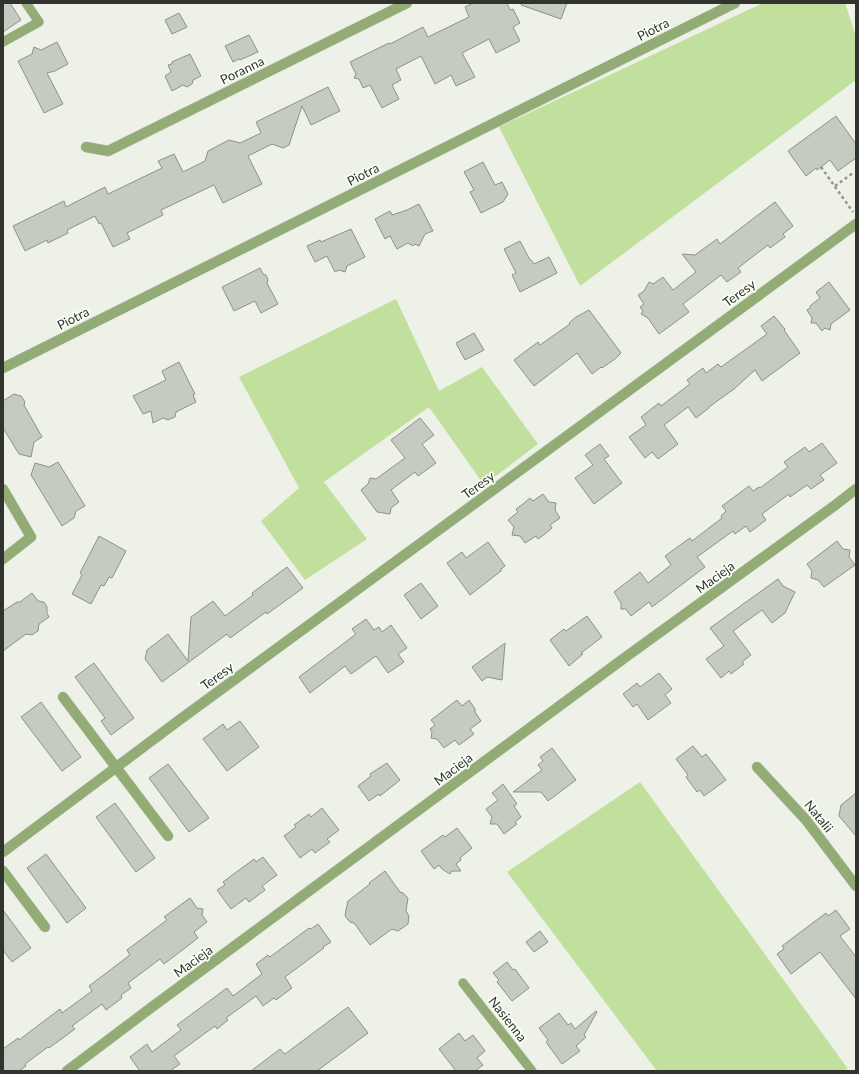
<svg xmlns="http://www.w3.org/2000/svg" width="859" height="1074" viewBox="0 0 859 1074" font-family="Lato,sans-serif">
<rect width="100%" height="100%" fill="#edf1e7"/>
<g fill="#c2e09d">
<polygon points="763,3 845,3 856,37 856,80 580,286 499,127"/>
<polygon points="396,299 439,391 482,367 538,444 484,485 429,407 324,482 367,539 305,580 261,521 299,488 239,377"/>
<polygon points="640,782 848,1069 840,1071 657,1071 507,872"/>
</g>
<g fill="#c6cbc1" stroke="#8d9188">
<polygon points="3,3 10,3 21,20 3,32"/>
<polygon points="473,3 507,3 510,10 513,9 520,23 513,27 520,41 496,53 489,39 462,53 475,77 456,86 451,75 435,84 421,56 396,69 401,80 392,85 399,99 382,108 370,85 363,88 359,79 354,78 356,74 350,62 389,43 390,44 423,27 428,37 469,17 465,7"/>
<polygon points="522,3 567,3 561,19 521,5"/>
<polygon points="179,13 187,27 172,34 165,20"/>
<polygon points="249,35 258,52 240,60 239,59 233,62 225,46"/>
<polygon points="57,42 68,64 55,71 47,73 63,104 44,113 18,61 32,54 34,47 41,50"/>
<polygon points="190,54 201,76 193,80 192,84 187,87 183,85 172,91 165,76 171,72 168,65 172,64 172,62"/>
<polygon points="328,87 340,111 311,125 302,106 289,145 283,148 272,144 248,156 262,184 223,203 214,185 161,210 163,215 127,233 130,239 113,247 101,223 99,224 95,216 67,230 68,233 48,243 47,240 25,251 13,226 64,201 66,207 105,187 108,194 162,168 158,161 174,154 183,172 205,161 208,151 229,140 240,143 261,133 256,122"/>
<polygon points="836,116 856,144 856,158 838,171 830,160 817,170 816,168 806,176 788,151"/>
<polygon points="483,162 495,185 502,182 508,194 503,202 481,213 470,192 474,190 464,172"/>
<polygon points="775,202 793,226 783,234 785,237 770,248 768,245 738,268 741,272 727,282 721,275 683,304 689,312 659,334 648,318 641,314 643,311 640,307 644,304 638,295 644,291 649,282 653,284 663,277 673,290 696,272 682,254 695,255 717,239 720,244"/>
<polygon points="419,204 433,231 425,234 419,246 415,244 413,246 408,243 397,249 390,236 385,239 375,219 390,211 392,215 407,210"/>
<polygon points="351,229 365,257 347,266 345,272 339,270 335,272 327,256 315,262 307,246 320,240 321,242"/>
<polygon points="520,241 530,260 531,260 534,264 549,257 557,273 520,292 512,275 516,273 504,249"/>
<polygon points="260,268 263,274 266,275 268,280 267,283 278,304 261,313 255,301 234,311 222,287"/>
<polygon points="829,282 850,310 831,324 830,330 825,328 822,331 816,323 811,323 812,318 807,310 810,308 810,306 820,298 816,292"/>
<polygon points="589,310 621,353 615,359 602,368 601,367 592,374 577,353 534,386 514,360 538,342 540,345 570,324 569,323 576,317"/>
<polygon points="774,316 785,329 784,330 800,353 762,381 755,370 734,389 709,407 709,408 696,418 688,407 664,425 678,444 658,459 652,452 645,458 629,437 646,425 641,417 659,403 661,406 690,384 687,380 703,368 706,373 718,364 721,367 767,334 761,326"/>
<polygon points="474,333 484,350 465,360 456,343"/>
<polygon points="179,362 195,394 193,395 196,402 176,412 175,417 168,420 163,418 153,423 151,411 143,414 133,396 166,380 162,371"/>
<polygon points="14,394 21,396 25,402 24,405 42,437 34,442 31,457 19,454 3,428 3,401"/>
<polygon points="420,418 434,435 422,444 436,463 418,476 415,472 391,490 399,502 391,508 390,514 377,512 361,490 368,484 370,478 376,479 405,458 391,440"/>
<polygon points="822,443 837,463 820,475 824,480 811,489 807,485 790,497 789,494 762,514 766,520 750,532 746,526 735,534 733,531 697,557 705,567 652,607 649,602 631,616 626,609 621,609 621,603 614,592 640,572 648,583 671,565 665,556 690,538 692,541 722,518 721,516 726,511 722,506 749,486 753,491 759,487 760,488 788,467 784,462 805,447 809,452"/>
<polygon points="600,444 609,456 604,459 622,483 594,504 575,478 593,465 585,455"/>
<polygon points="58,462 85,506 76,511 74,518 62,526 31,475 35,463 49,467"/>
<polygon points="543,494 549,502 556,503 555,510 560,518 550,525 552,528 545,534 538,539 536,536 525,543 520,536 512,535 514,527 508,520 518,512 516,509 523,504 530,498 533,501"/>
<polygon points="99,536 126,551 112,578 109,577 104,586 101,585 91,604 72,594 82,575 80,573"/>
<polygon points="837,541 843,549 850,550 849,557 855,565 824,587 818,580 811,578 812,571 807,564"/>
<polygon points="488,542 505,566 501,569 501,571 470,595 447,563 462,552 466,558"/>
<polygon points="287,567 303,588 267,614 266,612 230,638 227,634 162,682 145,659 147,650 168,634 188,661 191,617 213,601 225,616 253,595 252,593"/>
<polygon points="778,579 783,586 795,592 785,613 772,623 762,610 733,631 751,655 742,662 744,664 731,674 729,671 721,678 706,659 724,646 710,628"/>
<polygon points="421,583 438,606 421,619 404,595"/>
<polygon points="32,593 38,601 44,602 47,607 47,613 49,617 39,624 38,631 32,635 26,634 3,651 3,611 17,602 20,602"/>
<polygon points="587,616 602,637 581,653 583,654 569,666 550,640 564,629 566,631"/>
<polygon points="366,619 374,630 379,627 382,632 391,625 407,648 398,654 404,662 388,673 376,656 351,674 345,666 310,693 299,677 356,634 352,629"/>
<polygon points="505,643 502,680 487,677 482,681 472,667"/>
<polygon points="94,663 134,718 111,735 101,721 105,718 75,677"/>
<polygon points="659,673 672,689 665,695 671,703 648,720 637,704 633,707 623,694 637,683 640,687"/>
<polygon points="457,700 462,706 469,700 475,709 475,712 481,721 470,729 474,734 459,745 455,740 444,748 437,739 431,738 432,732 430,729 435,725 431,720"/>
<polygon points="41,702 81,757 62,771 21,717"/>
<polygon points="240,721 259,747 227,771 203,739 223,724 227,730"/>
<polygon points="693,746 702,757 706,754 726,780 704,796 700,790 697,792 686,777 688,775 676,759"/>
<polygon points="552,748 576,780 548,801 541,792 513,792 542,770 538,765 543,761 540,757"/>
<polygon points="387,763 400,780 380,796 379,794 369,801 358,786 371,776 370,774"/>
<polygon points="168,764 209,818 189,832 149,778"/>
<polygon points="503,784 517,804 514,806 521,817 515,822 517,824 504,834 497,824 490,824 492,817 486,809 498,800 492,793"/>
<polygon points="856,793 856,836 839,816 841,805"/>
<polygon points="115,803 155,858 136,872 96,817"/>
<polygon points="322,808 339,830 327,839 330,842 315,853 312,849 300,858 284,836 296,827 294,825 309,814 311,817"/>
<polygon points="457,828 472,848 460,858 461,860 456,864 461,871 452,871 450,874 442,869 439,865 434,869 421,851 443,835 445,837"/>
<polygon points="46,854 86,908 67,923 27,868"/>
<polygon points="263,857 277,875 262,886 265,890 249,902 246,898 231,909 217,890 225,885 223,882 254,859 256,862"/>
<polygon points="385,871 400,892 403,893 408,898 406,911 409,916 408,924 398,931 392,929 370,945 354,923 350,922 345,916 346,910 348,901 370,884 369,883"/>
<polygon points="190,898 197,908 203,909 202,915 207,922 194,932 198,938 164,964 160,959 128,983 131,988 121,995 122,998 106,1010 102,1004 72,1026 75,1029 49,1048 48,1047 25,1064 26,1066 19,1071 3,1071 3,1049 18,1038 19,1040 60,1009 62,1013 92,991 89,986 130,955 127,950 167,920 164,917"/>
<polygon points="3,910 31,948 12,962 3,950"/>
<polygon points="836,910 850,929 840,936 856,957 856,999 820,952 791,974 777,954 784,949 782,946 826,913 828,916"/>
<polygon points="318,924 331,942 323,947 324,948 285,977 292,988 276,1000 274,998 263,1006 256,996 226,1018 228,1020 217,1029 215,1026 174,1056 180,1064 170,1071 140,1071 130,1057 147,1044 152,1052 181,1030 177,1025 227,988 233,996 262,974 256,964 268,955 270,957 309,928 311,929"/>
<polygon points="540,931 548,942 534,952 526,942"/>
<polygon points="507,962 513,970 515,969 529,988 512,1001 497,982 499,980 493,973"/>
<polygon points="348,1007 368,1033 317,1071 251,1071 280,1049 285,1054"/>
<polygon points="596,1011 597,1012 584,1035 586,1037 576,1046 580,1051 562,1064 546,1042 548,1040 539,1028 559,1013 568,1025 571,1023 575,1029"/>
<polygon points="459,1033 465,1041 473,1035 485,1051 477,1058 483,1065 475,1071 456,1071 439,1049"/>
</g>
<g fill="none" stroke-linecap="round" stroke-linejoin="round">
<defs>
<g id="lane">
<polyline points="3,42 39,22 26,3"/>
<polyline points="463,983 532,1071"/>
</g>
<g id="street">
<polyline points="86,147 108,151 407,3"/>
<polyline points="3,368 735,3"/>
<polyline points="3,489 31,537 3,559"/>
<polyline points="63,697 168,836"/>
<polyline points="757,767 806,820 856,886"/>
<polyline points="3,852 178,721 856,224"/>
<polyline points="3,871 45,927"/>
<polyline points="67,1071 152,1007 623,659 834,506 856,489"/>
</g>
</defs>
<use href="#lane" stroke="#cbcfc6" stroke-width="10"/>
<use href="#street" stroke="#cbcfc6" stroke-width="11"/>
<g stroke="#93968f" stroke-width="2.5" stroke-dasharray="3 3" stroke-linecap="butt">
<polyline points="821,167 853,212"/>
<polyline points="835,186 853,173"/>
</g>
<use href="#lane" stroke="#93ab74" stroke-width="9"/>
<use href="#street" stroke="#93ab74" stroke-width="10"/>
</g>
<g text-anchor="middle" stroke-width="3.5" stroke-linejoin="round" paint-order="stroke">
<g font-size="13" fill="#31332f" stroke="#fafff5">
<text transform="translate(653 29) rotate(-27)" y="5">Piotra</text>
<text transform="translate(242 70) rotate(-26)" y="5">Poranna</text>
<text transform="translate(363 174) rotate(-27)" y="5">Piotra</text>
<text transform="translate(739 293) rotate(-36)" y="5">Teresy</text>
<text transform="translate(73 318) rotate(-27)" y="5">Piotra</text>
<text transform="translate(478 485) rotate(-36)" y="5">Teresy</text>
<text transform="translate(715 577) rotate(-36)" y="5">Macieja</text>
<text transform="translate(217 676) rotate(-36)" y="5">Teresy</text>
<text transform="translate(453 769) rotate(-37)" y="5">Macieja</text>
<text transform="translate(819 816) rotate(51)" y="5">Natalii</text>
<text transform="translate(193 961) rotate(-36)" y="5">Macieja</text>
<text transform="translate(508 1019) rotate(52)" y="5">Nasienna</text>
</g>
</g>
<rect width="859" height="1074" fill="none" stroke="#31332f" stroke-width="8"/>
</svg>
